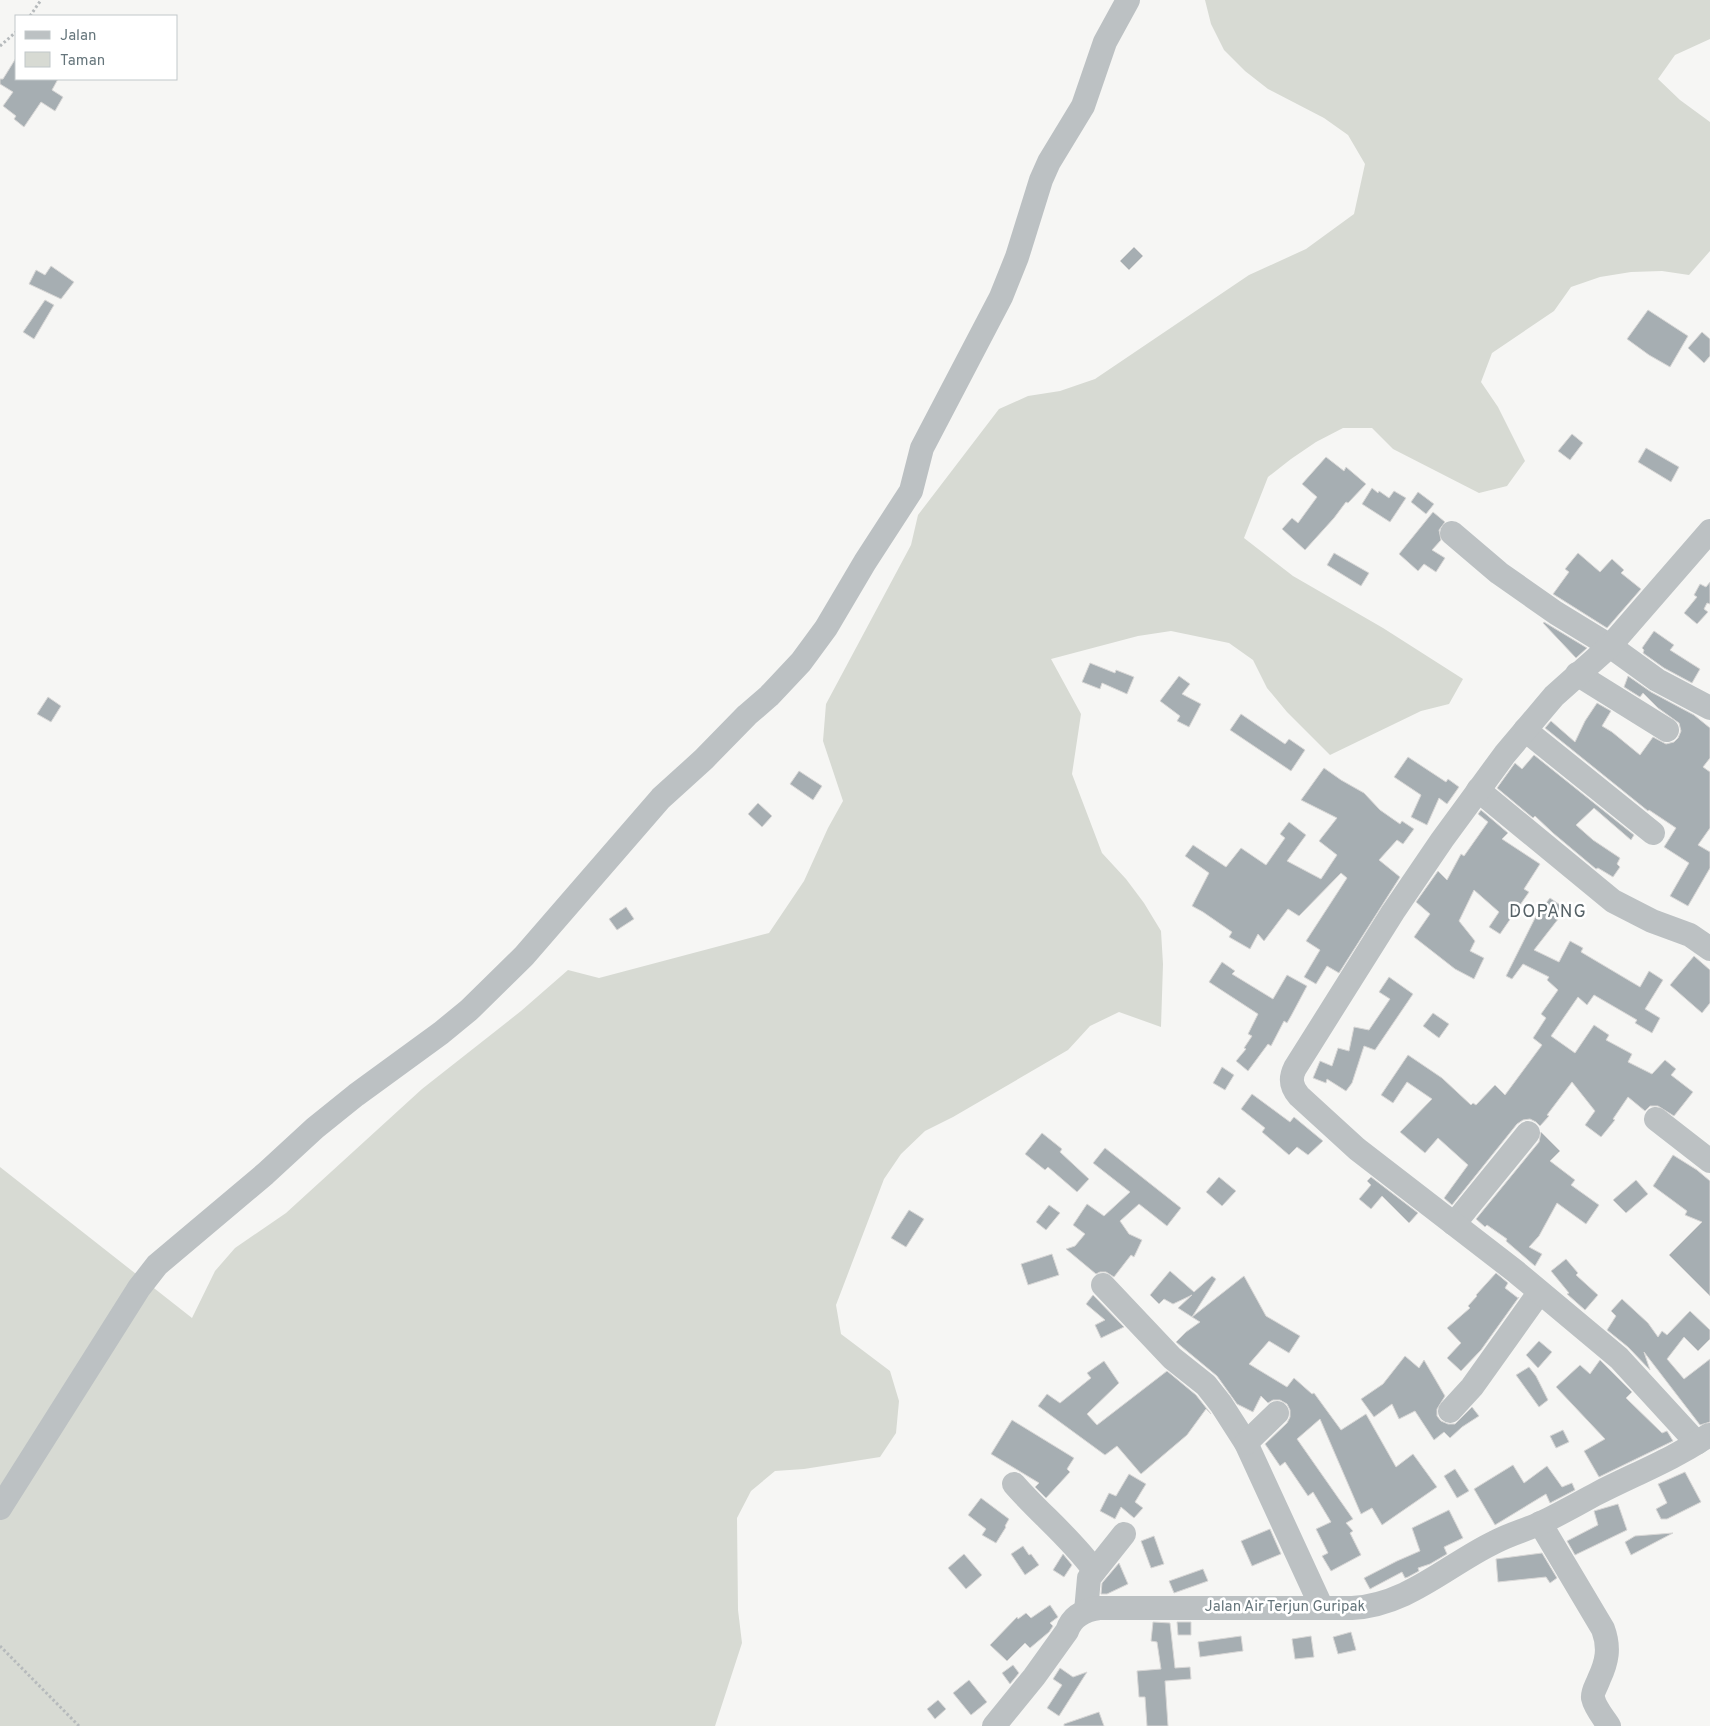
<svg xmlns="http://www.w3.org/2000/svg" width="1710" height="1726" viewBox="0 0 1710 1726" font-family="Overpass,sans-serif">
<rect width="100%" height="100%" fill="#f6f6f4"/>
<polygon fill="#d7dad3" points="1205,0 1710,0 1710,39 1675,55 1658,79 1680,100 1710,122 1710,251 1689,275 1662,271 1631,272 1600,277 1571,287 1554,311 1492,353 1481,382 1498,407 1525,461 1507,486 1479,493 1393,449 1372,428 1343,428 1316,442 1291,459 1268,477 1244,538 1293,576 1383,628 1463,679 1449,704 1421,711 1330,755 1287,712 1267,688 1253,660 1229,643 1171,631 1138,636 1051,659 1081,714 1072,774 1102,853 1126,879 1144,903 1161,931 1163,964 1161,1027 1119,1012 1090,1026 1068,1050 953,1117 925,1131 901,1154 884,1179 836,1305 841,1334 890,1371 899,1401 896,1433 880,1457 804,1469 775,1471 751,1491 737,1518 738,1610 742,1643 715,1726 0,1726 0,1167 192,1318 215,1271 235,1248 286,1213 422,1089 521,1011 568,970 599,978 769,933 804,881 828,828 843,801 823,741 826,704 911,545 918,515 999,409 1028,396 1060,391 1095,379 1249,275 1306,249 1354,214 1365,164 1348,135 1324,118 1268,89 1245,71 1224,50 1211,24"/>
<g fill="#a6aeb2" stroke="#d8d7d6">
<polygon points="16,58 16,79 58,79 52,90 63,97 55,111 41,102 24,127 14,119 16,116 3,106 13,92 0,84 0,79 3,79"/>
<polygon points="1134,247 1143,256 1129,270 1120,261"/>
<polygon points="51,266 74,282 61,299 29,284 36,270 45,275"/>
<polygon points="45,300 54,305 34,339 23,332"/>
<polygon points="1648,310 1688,336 1670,367 1649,355 1627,339"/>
<polygon points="1702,332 1710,339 1710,356 1704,363 1688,348"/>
<polygon points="1572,434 1583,443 1570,460 1558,451"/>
<polygon points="1646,448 1679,467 1671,482 1638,462"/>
<polygon points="1326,457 1344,471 1346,467 1366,484 1348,503 1346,502 1334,518 1305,550 1282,529 1292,518 1298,523 1317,497 1302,484"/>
<polygon points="1372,488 1378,493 1379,491 1389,498 1394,491 1406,498 1390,522 1362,504"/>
<polygon points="1418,492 1434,504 1426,514 1411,502"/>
<polygon points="1433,512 1445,522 1439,530 1441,540 1432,550 1445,558 1436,572 1424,564 1418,571 1399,554"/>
<polygon points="1334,553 1369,573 1361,586 1327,565"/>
<polygon points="1578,553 1600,572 1612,559 1624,570 1621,573 1641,589 1607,628 1553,594 1569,572 1565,569"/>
<polygon points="1710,582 1710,604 1707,603 1704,609 1708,612 1697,624 1684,613 1697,597 1694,595 1700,584 1706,587"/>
<polygon points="1544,622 1549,625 1587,648 1576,658 1543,623"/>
<polygon points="1654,631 1674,645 1670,650 1700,669 1692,683 1664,668 1643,653 1644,650 1642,648"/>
<polygon points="1090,663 1115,673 1116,670 1134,677 1127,694 1102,683 1100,689 1082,682"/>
<polygon points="1179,676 1190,684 1182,694 1201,704 1189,727 1177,721 1180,716 1160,701"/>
<polygon points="1628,676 1651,692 1694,715 1710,728 1710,758 1703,767 1710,772 1710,828 1698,845 1710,852 1710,868 1688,906 1670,896 1689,863 1664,847 1676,828 1649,810 1648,811 1545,728 1551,721 1575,742 1585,721 1597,703 1611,711 1602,726 1612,732 1640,755 1653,737 1666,744 1674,742 1678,738 1681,731 1679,723 1658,708 1643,693 1640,697 1624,687"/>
<polygon points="48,697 61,706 51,722 37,714"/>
<polygon points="1241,714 1285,744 1289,739 1305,750 1291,771 1230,730"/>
<polygon points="1534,755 1634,835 1631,840 1594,808 1576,825 1593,840 1620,858 1617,864 1620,867 1613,877 1598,868 1596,869 1553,833 1535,816 1533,818 1497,788 1515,763 1522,769"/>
<polygon points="1408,757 1446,782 1448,779 1459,787 1447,804 1439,798 1427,825 1411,817 1421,795 1394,777"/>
<polygon points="1324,768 1341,780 1364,793 1380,810 1400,824 1402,821 1414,829 1403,844 1397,840 1379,860 1400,877 1339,973 1327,966 1316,984 1304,977 1320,950 1306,941 1347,878 1341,873 1299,916 1288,909 1264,941 1258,934 1250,949 1229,937 1232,932 1203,912 1192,906 1209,873 1185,856 1193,845 1226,867 1241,848 1266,865 1285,838 1280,834 1289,822 1306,835 1287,861 1321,879 1337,855 1319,841 1337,818 1301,800"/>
<polygon points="799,771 822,786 813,800 790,784"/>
<polygon points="758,803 772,816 762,827 748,814"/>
<polygon points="1481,810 1508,833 1502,839 1540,864 1524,889 1529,892 1500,934 1489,927 1499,912 1474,890 1459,921 1475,941 1470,951 1484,958 1474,979 1455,969 1414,937 1430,914 1416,902 1438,871 1447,880 1461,854 1464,856 1488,822 1478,814"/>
<polygon points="1550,898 1566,909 1534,950 1559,962 1570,941 1583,948 1581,952 1640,987 1649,971 1663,980 1645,1009 1660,1018 1652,1033 1635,1023 1637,1020 1594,995 1587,1005 1578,997 1551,1036 1575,1053 1594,1025 1609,1035 1606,1040 1632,1054 1628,1062 1652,1074 1665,1060 1676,1069 1671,1075 1693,1092 1674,1116 1658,1106 1650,1106 1645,1111 1628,1097 1613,1119 1615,1120 1601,1137 1585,1125 1595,1111 1572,1082 1547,1115 1549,1116 1540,1126 1536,1122 1530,1119 1523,1120 1517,1124 1452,1205 1444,1198 1468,1165 1438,1138 1425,1153 1400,1132 1432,1099 1407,1082 1393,1103 1381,1095 1408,1055 1442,1078 1471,1105 1473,1103 1476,1105 1495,1085 1505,1095 1542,1045 1533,1038 1546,1018 1541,1014 1558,990 1547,980 1549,977 1523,964 1512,979 1506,976 1543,902 1546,903"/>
<polygon points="626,907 634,919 617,930 609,919"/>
<polygon points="1694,956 1710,970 1710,1003 1702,1013 1670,985"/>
<polygon points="1222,962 1235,971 1232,974 1273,999 1287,975 1307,986 1291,1016 1287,1023 1284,1021 1271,1046 1268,1044 1248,1071 1236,1061 1246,1049 1244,1048 1252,1036 1248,1034 1258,1014 1209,982"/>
<polygon points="1389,977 1413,994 1375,1050 1364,1046 1352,1083 1346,1091 1327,1079 1326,1083 1313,1078 1320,1061 1332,1066 1338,1048 1349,1051 1354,1027 1369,1030 1390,999 1379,992"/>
<polygon points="1433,1013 1449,1024 1439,1038 1423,1026"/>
<polygon points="1222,1067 1234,1075 1225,1090 1213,1083"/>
<polygon points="1252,1094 1290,1122 1294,1117 1323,1141 1308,1155 1297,1147 1289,1155 1262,1132 1265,1128 1241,1109"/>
<polygon points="1541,1132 1560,1151 1550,1161 1575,1180 1571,1185 1599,1205 1586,1224 1557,1203 1539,1236 1529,1247 1542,1254 1535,1266 1506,1241 1507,1239 1487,1225 1485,1227 1476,1219 1539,1142"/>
<polygon points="1042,1133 1062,1149 1060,1152 1089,1179 1077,1192 1048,1167 1045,1170 1025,1154"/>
<polygon points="1105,1148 1181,1208 1167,1226 1139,1204 1120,1221 1129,1234 1142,1240 1134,1257 1131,1255 1114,1277 1106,1272 1100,1272 1096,1274 1066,1249 1075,1246 1085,1234 1073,1225 1087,1204 1104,1216 1130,1192 1093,1163"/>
<polygon points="1673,1155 1697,1170 1710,1181 1710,1296 1669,1255 1702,1222 1685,1215 1687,1211 1653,1186"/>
<polygon points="1219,1177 1236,1191 1222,1206 1206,1192"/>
<polygon points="1371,1177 1418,1213 1409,1223 1382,1196 1371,1209 1359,1199 1371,1185 1367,1181"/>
<polygon points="1636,1180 1648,1194 1626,1213 1613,1200"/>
<polygon points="1049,1205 1060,1213 1046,1230 1036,1222"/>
<polygon points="909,1210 924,1219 906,1247 891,1238"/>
<polygon points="1052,1254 1059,1275 1028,1285 1021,1264"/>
<polygon points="1566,1259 1578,1273 1576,1275 1598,1295 1585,1310 1567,1294 1569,1293 1551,1271"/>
<polygon points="1170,1271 1194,1292 1212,1276 1216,1279 1192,1317 1178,1308 1192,1295 1173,1304 1164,1299 1159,1304 1150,1295"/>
<polygon points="1496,1273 1508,1283 1505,1288 1518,1298 1519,1297 1481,1350 1461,1371 1447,1358 1461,1343 1447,1328 1470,1308 1468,1306 1477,1296 1476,1295"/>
<polygon points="1244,1276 1266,1316 1300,1336 1289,1353 1269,1341 1249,1364 1287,1387 1294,1378 1312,1394 1314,1393 1341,1430 1366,1414 1396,1467 1413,1454 1437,1487 1382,1525 1372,1508 1361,1514 1320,1419 1297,1439 1353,1519 1346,1523 1353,1531 1350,1533 1361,1555 1331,1571 1322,1556 1328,1553 1316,1529 1331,1522 1313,1492 1308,1496 1285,1462 1280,1466 1265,1444 1287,1423 1290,1417 1290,1410 1287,1404 1280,1400 1273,1400 1268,1403 1261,1396 1253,1412 1237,1404 1217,1376 1176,1342 1186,1332 1200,1322 1192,1317"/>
<polygon points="1093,1295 1124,1327 1101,1338 1095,1325 1105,1320 1086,1304"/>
<polygon points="1622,1299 1648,1323 1658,1337 1662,1331 1667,1335 1690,1311 1710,1330 1710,1339 1698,1351 1684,1337 1667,1359 1684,1379 1710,1359 1710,1422 1700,1425 1644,1352 1650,1370 1628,1347 1607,1330 1616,1316 1611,1311"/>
<polygon points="1539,1341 1552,1352 1538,1368 1526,1355"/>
<polygon points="1405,1356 1419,1368 1424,1360 1445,1396 1437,1409 1437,1416 1441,1421 1448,1424 1455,1424 1472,1407 1479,1416 1462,1427 1450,1438 1444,1432 1434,1440 1415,1411 1399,1419 1392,1404 1374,1417 1361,1399 1383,1384"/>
<polygon points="1600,1360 1632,1392 1626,1398 1662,1433 1667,1431 1673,1441 1599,1477 1584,1451 1605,1439 1556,1387 1580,1365 1590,1374"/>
<polygon points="1104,1361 1119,1383 1087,1414 1097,1425 1167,1371 1196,1395 1211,1414 1206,1409 1187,1435 1141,1474 1117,1446 1105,1455 1038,1406 1047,1394 1060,1403 1091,1378 1087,1373"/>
<polygon points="1529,1367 1536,1376 1548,1400 1539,1407 1516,1375"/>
<polygon points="1012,1420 1074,1458 1067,1469 1070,1472 1046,1498 1035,1487 1039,1483 991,1454"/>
<polygon points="1563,1430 1569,1442 1556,1448 1550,1436"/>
<polygon points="1513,1465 1524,1483 1547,1466 1562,1487 1572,1483 1575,1490 1550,1503 1546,1494 1495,1525 1474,1489"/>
<polygon points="1455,1469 1469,1491 1457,1498 1444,1476"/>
<polygon points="1685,1472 1701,1502 1667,1519 1661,1519 1656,1509 1667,1503 1658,1484"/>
<polygon points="1129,1474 1146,1484 1135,1502 1143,1508 1134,1518 1121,1507 1115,1519 1100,1511 1109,1493 1116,1496"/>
<polygon points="981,1498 1009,1519 1005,1526 1006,1527 996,1543 982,1535 986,1529 968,1515"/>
<polygon points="1618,1504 1627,1530 1575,1555 1567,1541 1598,1525 1594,1511"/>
<polygon points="1449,1510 1463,1538 1444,1547 1447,1554 1430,1564 1418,1568 1419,1571 1408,1577 1405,1578 1402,1572 1370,1589 1364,1578 1397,1561 1420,1551 1412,1528"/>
<polygon points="1270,1529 1281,1554 1252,1566 1241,1541"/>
<polygon points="1673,1533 1631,1555 1625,1542 1635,1536"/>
<polygon points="1154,1536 1164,1564 1151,1568 1141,1541"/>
<polygon points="1023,1546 1029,1555 1031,1554 1039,1565 1025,1575 1011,1554"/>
<polygon points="1542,1553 1557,1578 1550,1583 1546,1577 1498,1582 1496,1559"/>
<polygon points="964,1554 982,1575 966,1589 948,1568"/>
<polygon points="1063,1554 1072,1565 1064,1577 1053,1570"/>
<polygon points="1119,1563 1128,1584 1107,1594 1101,1594 1102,1583"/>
<polygon points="1203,1569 1208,1581 1174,1593 1169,1581"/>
<polygon points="1050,1605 1058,1617 1050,1623 1053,1626 1049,1632 1030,1648 1025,1643 1007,1661 990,1645 1017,1617 1018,1619 1026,1613 1031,1618"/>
<polygon points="1153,1622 1170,1623 1175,1668 1190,1667 1191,1679 1165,1681 1168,1726 1147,1726 1145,1697 1139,1697 1137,1671 1161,1669 1157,1642 1151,1641"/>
<polygon points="1177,1622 1191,1622 1191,1635 1178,1635"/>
<polygon points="1351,1632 1356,1650 1338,1654 1333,1637"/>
<polygon points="1241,1636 1243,1651 1200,1657 1198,1642"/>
<polygon points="1311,1636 1314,1657 1295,1659 1292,1639"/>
<polygon points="1013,1665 1019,1673 1010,1684 1002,1673"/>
<polygon points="1060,1668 1073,1677 1087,1672 1059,1716 1047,1708 1062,1685 1053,1679"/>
<polygon points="969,1680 987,1702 971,1715 953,1693"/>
<polygon points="938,1700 946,1709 935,1719 927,1709"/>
<polygon points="1099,1712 1104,1726 1064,1726 1064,1724"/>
</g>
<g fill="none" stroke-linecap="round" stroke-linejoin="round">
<g stroke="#b6babc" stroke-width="3" stroke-dasharray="2.5 2.5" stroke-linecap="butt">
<polyline points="30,16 41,0"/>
<polyline points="0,46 16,32"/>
<polyline points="0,1646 79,1726"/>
</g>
<g stroke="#bcc1c3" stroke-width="24">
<polyline points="1452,533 1499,573 1556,613 1610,646 1657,680 1710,708"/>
<polyline points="1577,674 1667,730"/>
<polyline points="1525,730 1653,833"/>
<polyline points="1478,790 1613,901 1652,921 1690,935 1710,949"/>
<polyline points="1656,1119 1710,1161"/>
<polyline points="1454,1224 1528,1133"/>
<polyline points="1103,1285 1172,1358 1206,1385 1221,1404 1246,1443 1322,1608"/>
<polyline points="1450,1411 1472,1387 1539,1293"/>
<polyline points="1246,1443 1277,1413"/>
<path d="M1697,1443L1619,1358L1515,1271L1357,1149L1299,1096C1291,1087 1290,1078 1295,1068L1393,912L1442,840L1505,754L1554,696L1610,646L1710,531"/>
<path d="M1014,1484C1039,1513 1071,1538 1094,1570"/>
<polyline points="0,1508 139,1288 157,1265 265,1174 315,1128 356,1095 441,1033 469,1010 524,956 661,798 704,759 747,715 769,696 801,662 826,628 865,562 911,491 922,448 1001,297 1017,257 1041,180 1049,162 1083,106 1105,42 1128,0"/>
<path d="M1540,1523L1603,1629C1610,1648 1607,1662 1599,1679C1597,1685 1592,1692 1593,1698C1595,1708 1604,1718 1609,1726"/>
<polyline points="1086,1611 1089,1578 1124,1534"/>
<path d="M994,1726L1034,1677L1067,1631C1072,1616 1084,1610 1099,1608H1352C1408,1605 1447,1565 1495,1542C1510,1534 1526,1530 1541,1523C1560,1514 1579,1503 1598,1493C1635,1474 1674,1459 1709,1435"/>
</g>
</g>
<g text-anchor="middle" stroke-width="5" stroke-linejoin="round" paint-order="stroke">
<g font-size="15" fill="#65757b" stroke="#fff">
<text x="1285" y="1611">Jalan Air Terjun Guripak</text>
</g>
<g font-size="18" letter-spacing="1" fill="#566267" stroke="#fff">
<text x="1548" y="917">DOPANG</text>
</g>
</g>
<rect x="15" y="15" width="162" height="65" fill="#ffffff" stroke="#c1c8ca"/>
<rect x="25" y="31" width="25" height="8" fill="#bcc1c3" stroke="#c1c8ca"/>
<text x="60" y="40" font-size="15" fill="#65757b">Jalan</text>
<rect x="25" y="52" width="25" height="15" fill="#d7dad3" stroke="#c1c8ca"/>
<text x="60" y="65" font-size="15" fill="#65757b">Taman</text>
</svg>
